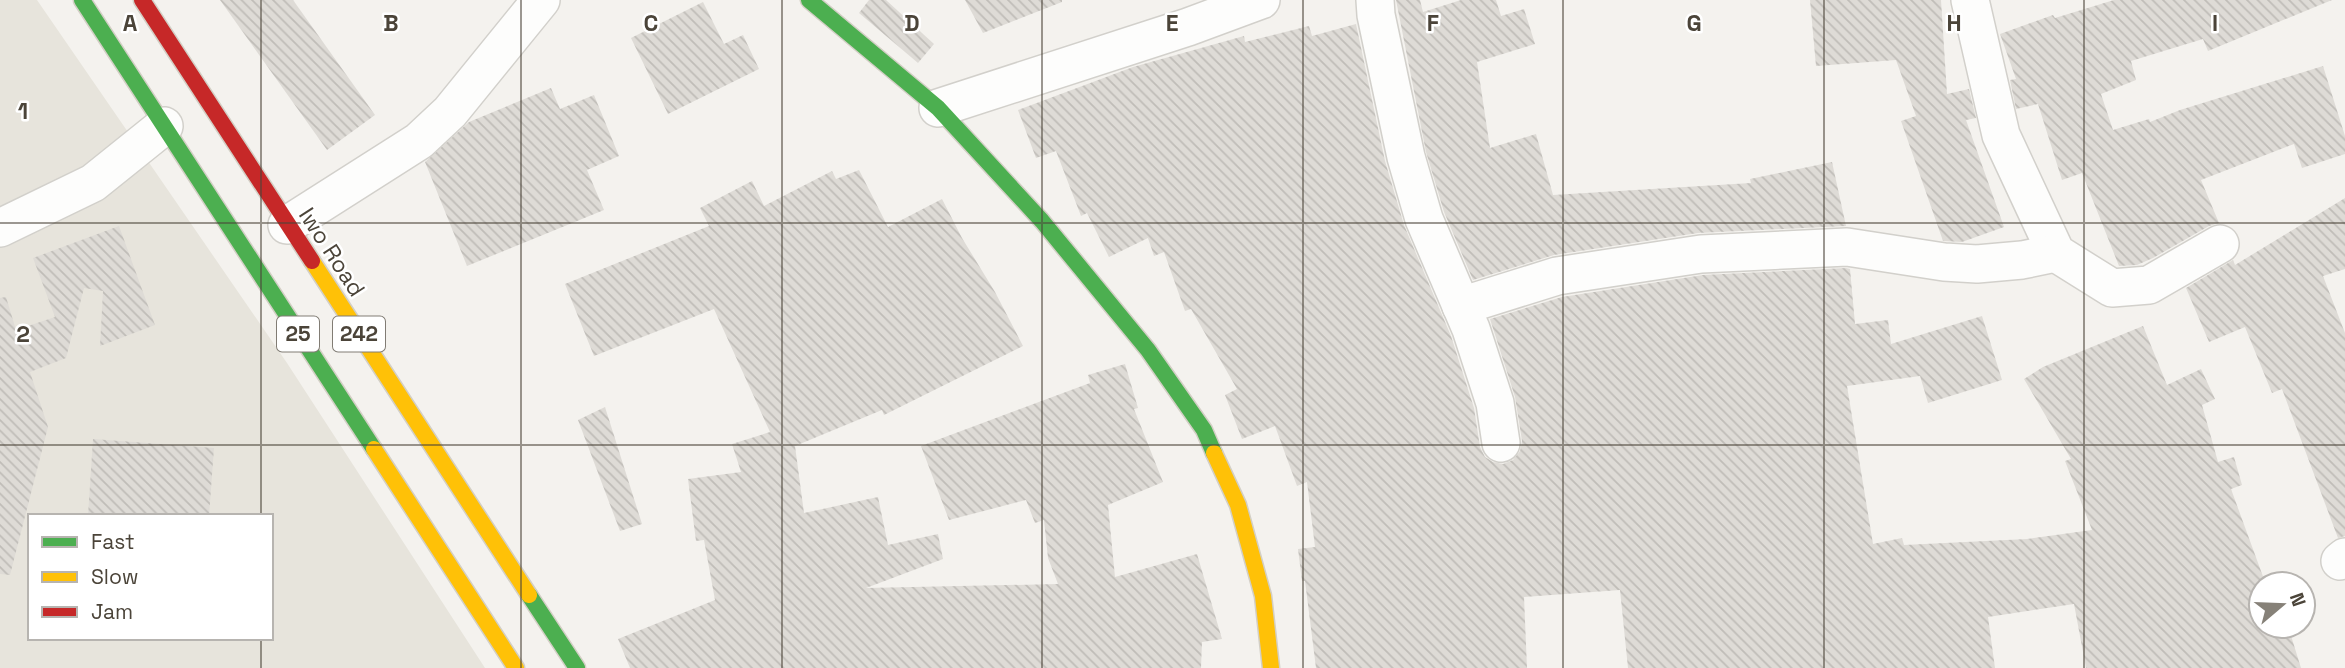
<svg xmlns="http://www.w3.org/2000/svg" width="2345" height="668" viewBox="0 0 2345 668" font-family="'Space Grotesk',sans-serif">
<defs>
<pattern id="building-back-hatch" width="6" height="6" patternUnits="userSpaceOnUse" patternTransform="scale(1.75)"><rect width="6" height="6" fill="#dedbd6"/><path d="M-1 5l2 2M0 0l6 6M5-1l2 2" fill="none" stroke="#c0bdb8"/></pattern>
</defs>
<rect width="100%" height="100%" fill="#f4f2ee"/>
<path fill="#e7e4dc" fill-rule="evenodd" d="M0,0H37L287,363L485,668H0ZM30,516H271V638H30Z"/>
<g fill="url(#building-back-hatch)">
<polygon points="220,0 293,0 375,115 327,150"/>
<polygon points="869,0 886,0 934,44 918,63 859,13"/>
<polygon points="965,0 1062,0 1062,2 983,33"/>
<polygon points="1396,0 1420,0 1423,12 1461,0 1496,0 1501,16 1524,9 1535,44 1477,62 1490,148 1536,134 1553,195 1751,183 1750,179 1832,162 1846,226 1698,233 1554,255 1473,280 1444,212 1426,152"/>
<polygon points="1810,0 1941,0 1947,94 1969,89 1976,118 1966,120 2004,227 1962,242 1943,241 1901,121 1916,116 1896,60 1816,66"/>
<polygon points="2114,0 2332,0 2208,51 2203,39 2131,61 2136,80 2101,94 2113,130 2149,119 2150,122 2180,110 2323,66 2345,136 2345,154 2302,168 2294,144 2201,180 2219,223 2209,226 2153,258 2137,265 2119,266 2082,173 2062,180 2038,104 2016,109 2010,80 2016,79 2000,34 2053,15 2055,18"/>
<polygon points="703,2 724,44 743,35 759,69 668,114 631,38"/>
<polygon points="1356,24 1385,161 1404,225 1451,336 1474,408 1480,447 1485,457 1493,462 1503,464 1513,460 1520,451 1522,441 1515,397 1490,319 1562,297 1703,275 1846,268 1850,269 1855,324 1888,320 1891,344 1982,316 2002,380 1928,403 1920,376 1847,386 1873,544 1902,538 1904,545 2027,539 2092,530 2065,461 2071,459 2024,379 2043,367 2143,326 2167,385 2201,369 2215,399 2202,405 2218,462 2234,457 2242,485 2231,489 2265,582 2273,580 2274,584 2261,584 2261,626 2288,626 2301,668 2086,668 2074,604 1988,617 1995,668 1628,668 1620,590 1524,597 1527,668 1316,668 1305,581 1302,581 1298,549 1315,547 1307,482 1297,486 1275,426 1242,439 1225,395 1237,389 1191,309 1185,311 1164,252 1154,256 1148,238 1109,257 1087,213 1081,216 1056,151 1036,158 1018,110 1133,67 1244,36 1245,42 1309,26 1312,36"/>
<polygon points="551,88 560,109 594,95 619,156 587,170 604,210 467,266 425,162 469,122"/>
<polygon points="859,170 888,227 942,199 962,238 995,292 1023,346 884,415 882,410 795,446 804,513 878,497 888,545 938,534 943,559 866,588 1058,584 1048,558 1044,520 1035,523 1026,500 949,520 921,446 1090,383 1088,375 1125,364 1138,408 1134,409 1163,482 1108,505 1115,577 1197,554 1222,639 1202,642 1201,668 630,668 618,639 715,600 704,540 696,541 688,479 741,472 732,444 770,432 714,309 594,356 565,284 709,226 700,208 752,181 764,206 832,171 836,179"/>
<polygon points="2345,198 2345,269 2323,276 2345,333 2345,536 2338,538 2282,389 2272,393 2245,327 2209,342 2186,288 2233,260 2235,265"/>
<polygon points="119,226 155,325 100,346 103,291 84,288 66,358 30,372 48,427 10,575 0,574 0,298 6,297 16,330 55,317 33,258"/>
<polygon points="605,407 642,524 620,531 578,420"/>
<polygon points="93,439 214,448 209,516 88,516"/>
</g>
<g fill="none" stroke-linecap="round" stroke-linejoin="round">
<defs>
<g id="street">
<polyline points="1375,0 1376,15 1406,157 1424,219 1471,329 1495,403 1501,443"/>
<polyline points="1970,0 2001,135 2056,253 2112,288 2149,285 2220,244"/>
<polyline points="938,108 1188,27 1261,0"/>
<polyline points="287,225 419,141 450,112 541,0"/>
<polyline points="0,228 93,183 164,126"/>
<polyline points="1461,306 1557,276 1701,254 1847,247 1944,262 1977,264 2022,260 2056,253"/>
<polyline points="2340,561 2345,557"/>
</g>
<g id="fast">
<polyline points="82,0 374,449"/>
<polyline points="809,0 938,108 1042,221 1148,350 1204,430 1214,453"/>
<polyline points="529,595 577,668"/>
</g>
<g id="slow">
<polyline points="312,261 529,595"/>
<polyline points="374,449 516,668"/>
<polyline points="1214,453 1238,505 1263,596 1271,668"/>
</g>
<polyline id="jam" points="142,0 312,261"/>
</defs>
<use href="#street" stroke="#d2d0cb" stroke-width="40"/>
<use href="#fast" stroke="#d3cfc5" stroke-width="19"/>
<use href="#slow" stroke="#d3cfc5" stroke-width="19"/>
<use href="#jam" stroke="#d3cfc5" stroke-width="19"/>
<use href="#street" stroke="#fdfdfc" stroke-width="37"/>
<use href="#fast" stroke="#4caf50" stroke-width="16"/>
<use href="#slow" stroke="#ffc107" stroke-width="16"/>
<use href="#jam" stroke="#c62828" stroke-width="16"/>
</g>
<path fill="none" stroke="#4b4439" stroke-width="2" stroke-opacity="0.55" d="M261,0V516M521,0V668M782,0V668M1042,0V668M1303,0V668M1563,0V668M1824,0V668M2084,0V668M0,223H2345M0,445H2345M261,638V668"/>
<g text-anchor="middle" stroke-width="5" stroke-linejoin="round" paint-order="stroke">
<g fill="#fff" stroke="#817c74" stroke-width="2">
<rect x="277" y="316.5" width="42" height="35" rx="5"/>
<rect x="333" y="316.5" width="52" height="35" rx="5"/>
</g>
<g font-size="21" font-weight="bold" fill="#4b4439">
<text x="298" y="341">25</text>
<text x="359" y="341">242</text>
</g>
<g font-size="23" fill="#4b4439" stroke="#fff">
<text transform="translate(332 252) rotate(57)" y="8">Iwo Road</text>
</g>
</g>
<g font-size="23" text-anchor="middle" font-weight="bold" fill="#4b4439" stroke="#fff" stroke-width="5" stroke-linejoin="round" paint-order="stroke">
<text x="130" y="31">A</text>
<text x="391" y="31">B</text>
<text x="651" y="31">C</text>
<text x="912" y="31">D</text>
<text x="1172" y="31">E</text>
<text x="1433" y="31">F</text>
<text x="1694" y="31">G</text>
<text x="1954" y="31">H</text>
<text x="2215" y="31">I</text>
<text x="23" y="119">1</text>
<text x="23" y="342">2</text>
</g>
<rect x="28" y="514" width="245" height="126" fill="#ffffff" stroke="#b7b4b0" stroke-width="2"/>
<rect x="42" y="537" width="35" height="10" fill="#4caf50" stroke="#b7b4b0" stroke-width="2"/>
<text x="91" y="549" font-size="21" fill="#4b4439">Fast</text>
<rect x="42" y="572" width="35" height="10" fill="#ffc107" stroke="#b7b4b0" stroke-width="2"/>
<text x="91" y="584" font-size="21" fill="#4b4439">Slow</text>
<rect x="42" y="607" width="35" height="10" fill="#c62828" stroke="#b7b4b0" stroke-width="2"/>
<text x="91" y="619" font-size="21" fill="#4b4439">Jam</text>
<g transform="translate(2282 605) rotate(71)"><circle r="33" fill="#ffffff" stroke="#b7b4b0" stroke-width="2"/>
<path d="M0-5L12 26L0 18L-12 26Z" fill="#868178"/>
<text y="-10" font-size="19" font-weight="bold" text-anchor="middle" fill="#4b4439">N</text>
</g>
</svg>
